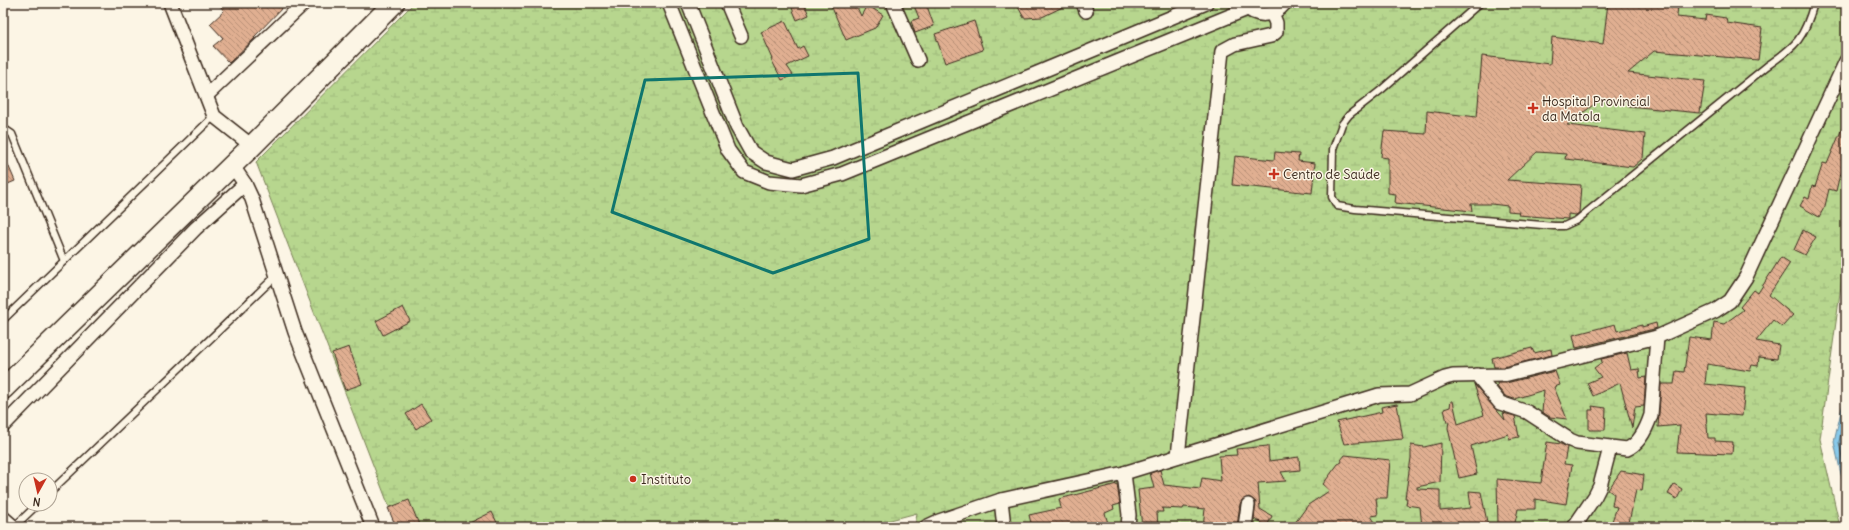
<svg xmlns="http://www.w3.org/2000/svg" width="1849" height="530" viewBox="0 0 1849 530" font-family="Delius,sans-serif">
<defs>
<pattern id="wetland-marsh" width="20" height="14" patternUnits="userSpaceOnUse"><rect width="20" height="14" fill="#b7d68e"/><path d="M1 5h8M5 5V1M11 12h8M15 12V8" fill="none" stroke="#9eb87a"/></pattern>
<pattern id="building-back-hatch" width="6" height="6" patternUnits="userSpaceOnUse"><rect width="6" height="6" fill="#e0af91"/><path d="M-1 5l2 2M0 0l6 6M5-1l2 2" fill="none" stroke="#b78f76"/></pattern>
</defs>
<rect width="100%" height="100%" fill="#fcf5e5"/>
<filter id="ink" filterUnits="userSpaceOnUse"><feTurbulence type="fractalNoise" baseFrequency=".025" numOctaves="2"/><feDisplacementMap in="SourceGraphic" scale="8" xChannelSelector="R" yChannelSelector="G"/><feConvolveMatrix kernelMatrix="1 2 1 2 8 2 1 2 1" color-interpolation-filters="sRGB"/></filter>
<g filter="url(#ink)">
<polygon fill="url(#wetland-marsh)" stroke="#798056" points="414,3 1846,3 1846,249 1820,439 1840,527 915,527 917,513 864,527 397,527 256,162"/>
<polygon fill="#88c9e9" stroke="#698998" points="1846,390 1846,497 1834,442"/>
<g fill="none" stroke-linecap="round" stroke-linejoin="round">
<polyline stroke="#5a6a6f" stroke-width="1" points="1846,408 1839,442 1846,477"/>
</g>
<g fill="url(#building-back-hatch)" stroke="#3b2a1e">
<polygon points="218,3 287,3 254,37 255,38 229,63 213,46 223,38 210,24 224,11"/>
<polygon points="804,3 809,15 797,20 792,8"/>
<polygon points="830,3 855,3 861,16 867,5 883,15 875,28 846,40"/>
<polygon points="913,3 926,3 934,26 915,33 911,21 919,18"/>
<polygon points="1016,3 1071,3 1042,17 1024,18"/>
<polygon points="1608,3 1678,3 1677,17 1705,20 1706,15 1726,18 1727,23 1762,28 1758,60 1654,51 1628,73 1705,81 1700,113 1628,106 1629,101 1601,99 1567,125 1645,134 1643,158 1633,167 1565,159 1566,154 1537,152 1507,180 1581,185 1579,213 1576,215 1568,214 1568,219 1518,215 1519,212 1508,211 1508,206 1491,204 1471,204 1472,211 1395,203 1396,194 1388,193 1388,158 1381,157 1384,131 1426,134 1427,111 1477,117 1482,56 1550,64 1552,37 1603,44"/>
<polygon points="785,21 798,49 803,46 808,56 787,66 793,75 782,80 771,59 773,59 761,32"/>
<polygon points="974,21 983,50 945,63 935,34"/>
<polygon points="1846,119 1846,167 1844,167 1842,175 1840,174 1836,191 1829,189 1825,206 1819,217 1800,206 1805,197 1809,199 1812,186 1815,187 1823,163 1827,164"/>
<polygon points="1275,152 1299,154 1298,161 1315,163 1312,193 1232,185 1235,156 1274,160"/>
<polygon points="3,153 15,181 3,186"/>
<polygon points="1803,230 1816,237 1805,255 1794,250"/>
<polygon points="1781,257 1790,263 1769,295 1793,315 1782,327 1773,320 1756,341 1779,345 1777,359 1759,357 1758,366 1752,365 1750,371 1707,364 1705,384 1745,388 1742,416 1706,413 1708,438 1715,438 1715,441 1733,442 1732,454 1677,452 1680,425 1658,427 1661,384 1674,384 1676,371 1684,372 1689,337 1712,340 1714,322 1724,324 1743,310 1740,307 1754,290 1758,293"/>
<polygon points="403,307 410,321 383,335 376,321"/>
<polygon points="1656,323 1657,328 1654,329 1576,348 1573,335 1615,324 1617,331 1642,325 1642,327"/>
<polygon points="349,347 362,384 345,390 332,353"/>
<polygon points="1532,348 1534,353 1551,349 1552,355 1503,367 1494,367 1492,358"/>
<polygon points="1627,353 1631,370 1639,369 1640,378 1646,377 1644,406 1635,407 1632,428 1620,383 1593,396 1587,383 1601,377 1594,368 1602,362 1601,359"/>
<polygon points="1555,371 1560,385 1554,387 1567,419 1550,417 1542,412 1544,390 1514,399 1505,396 1498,388 1497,383 1506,383"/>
<polygon points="1474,384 1505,420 1503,413 1515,416 1519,437 1509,439 1508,434 1471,446 1477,474 1459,478 1448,428 1449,421 1447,422 1444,409 1450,407 1451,401 1453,401 1458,424 1484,415"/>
<polygon points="421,404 431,419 416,429 406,414"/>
<polygon points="1397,404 1403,439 1344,444 1337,422 1382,412 1381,407"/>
<polygon points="1592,406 1606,408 1605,430 1589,430 1589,410 1593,410"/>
<polygon points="1547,442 1561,444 1567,447 1564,464 1572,465 1566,504 1535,499 1535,509 1518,509 1514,527 1498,525 1497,479 1541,483"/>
<polygon points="1441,443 1440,482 1417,487 1417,489 1440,490 1440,511 1471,508 1469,491 1481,492 1488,527 1464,526 1464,524 1422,527 1420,507 1406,505 1407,498 1405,498 1411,458 1411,445 1424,447"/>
<polygon points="1268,446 1269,461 1299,457 1300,470 1281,472 1286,481 1258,483 1260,509 1272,516 1267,526 1254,519 1256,502 1249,497 1242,500 1240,504 1237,527 1203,527 1205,509 1184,507 1183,509 1162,508 1163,512 1157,512 1158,527 1142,527 1138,490 1154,488 1150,473 1160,470 1164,485 1200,489 1202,478 1221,481 1219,456 1237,455 1236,449"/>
<polygon points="1345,455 1390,460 1387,498 1376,498 1378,515 1371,516 1378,527 1292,527 1308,505 1329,491 1323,484 1338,464 1342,462 1341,460"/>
<polygon points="1621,471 1644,475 1642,491 1636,490 1628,527 1610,527 1617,507 1612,506 1614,494 1608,490"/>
<polygon points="1117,484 1120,504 1113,506 1114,509 1105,513 1109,527 1032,527 1029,515 1061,508 1059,499"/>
<polygon points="1674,484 1682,489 1677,499 1668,494"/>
<polygon points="409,500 420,527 396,527 388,508"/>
<polygon points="492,512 499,527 461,527"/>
</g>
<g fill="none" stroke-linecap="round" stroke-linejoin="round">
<defs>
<g id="lane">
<path d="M1480,3L1381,90L1349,115L1342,124L1333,149L1332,197L1337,206L1355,209L1554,226H1564L1577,220L1767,66C1797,45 1804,39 1814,3"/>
<polyline points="3,128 12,134 64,261"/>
<polyline points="3,320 214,116"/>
<polyline points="50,492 277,275"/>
<polyline points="3,513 19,527"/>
<polyline points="16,525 38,504"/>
</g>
<g id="street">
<polyline points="170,3 214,116 252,146"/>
<polyline points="669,3 728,150 744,172 769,182 801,185 842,174 1247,9"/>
<polyline points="688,3 737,127 751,152 766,162 793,169 833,158 1206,3"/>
<polyline points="727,3 741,36"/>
<polyline points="893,3 918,60"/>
<polyline points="1083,3 1086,11"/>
<path d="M1242,4C1256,18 1273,18 1285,3"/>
<polyline points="207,95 304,3"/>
<polyline points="232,165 245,184 252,199 295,332 373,527"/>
<path d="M1477,375L1500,403L1527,412L1570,440L1577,443L1627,449C1639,444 1647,427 1651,415L1657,337"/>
<polyline points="3,426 196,228 245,184"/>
<polyline points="1178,456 1222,51 1235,44 1271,36 1276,32 1276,23 1272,13"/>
<polyline points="1124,473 1129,515 1128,527"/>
<polyline points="1001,500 1004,527"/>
<polyline points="926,527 939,521 1001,500 1124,473 1366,399 1379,395 1410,394 1445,378 1453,376 1504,375 1657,337 1715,311 1730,301 1746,277 1846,61"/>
<polyline points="1245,527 1248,505"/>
<polyline points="1574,527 1595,496 1600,486 1610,448"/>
</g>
<polyline id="primary" points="3,389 252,146 394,3"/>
</defs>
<use href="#lane" stroke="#3b2a1e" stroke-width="9"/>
<use href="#street" stroke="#3b2a1e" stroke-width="16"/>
<use href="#primary" stroke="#3b2a1e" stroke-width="23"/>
<use href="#lane" stroke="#fcf5e5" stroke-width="6"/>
<use href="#street" stroke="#fcf5e5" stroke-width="13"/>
<use href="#primary" stroke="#fcf5e5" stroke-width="20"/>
</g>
</g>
<path fill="none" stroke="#0f766e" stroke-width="3" stroke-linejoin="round" d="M858,73L869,239L773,273L612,212L645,80Z"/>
<g fill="#c8321e" stroke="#fcf5e5" stroke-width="1.5">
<path d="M1531 102h4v4h4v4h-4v4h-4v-4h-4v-4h4z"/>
<path d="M1272 168h4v4h4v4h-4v4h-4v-4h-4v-4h4z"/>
<circle cx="633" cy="479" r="4"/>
</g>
<g text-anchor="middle" stroke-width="3" stroke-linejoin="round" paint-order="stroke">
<g font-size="13" fill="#3b2a1e" stroke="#fcf5e5" text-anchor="start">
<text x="1542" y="106">Hospital Provincial<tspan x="1542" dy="15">da Matola</tspan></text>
<text x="1283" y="179">Centro de Saúde</text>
<text x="641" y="484">Instituto</text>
</g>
</g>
<rect width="1849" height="530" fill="none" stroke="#fcf5e5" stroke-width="16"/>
<rect x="8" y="8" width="1833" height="514" fill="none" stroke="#3b2a1e" stroke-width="1.5" filter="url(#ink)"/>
<g transform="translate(38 492) rotate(188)"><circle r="19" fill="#fcf5e5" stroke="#afa495"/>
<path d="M0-3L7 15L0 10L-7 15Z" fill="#c8321e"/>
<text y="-6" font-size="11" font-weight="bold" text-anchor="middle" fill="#3b2a1e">N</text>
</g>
</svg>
